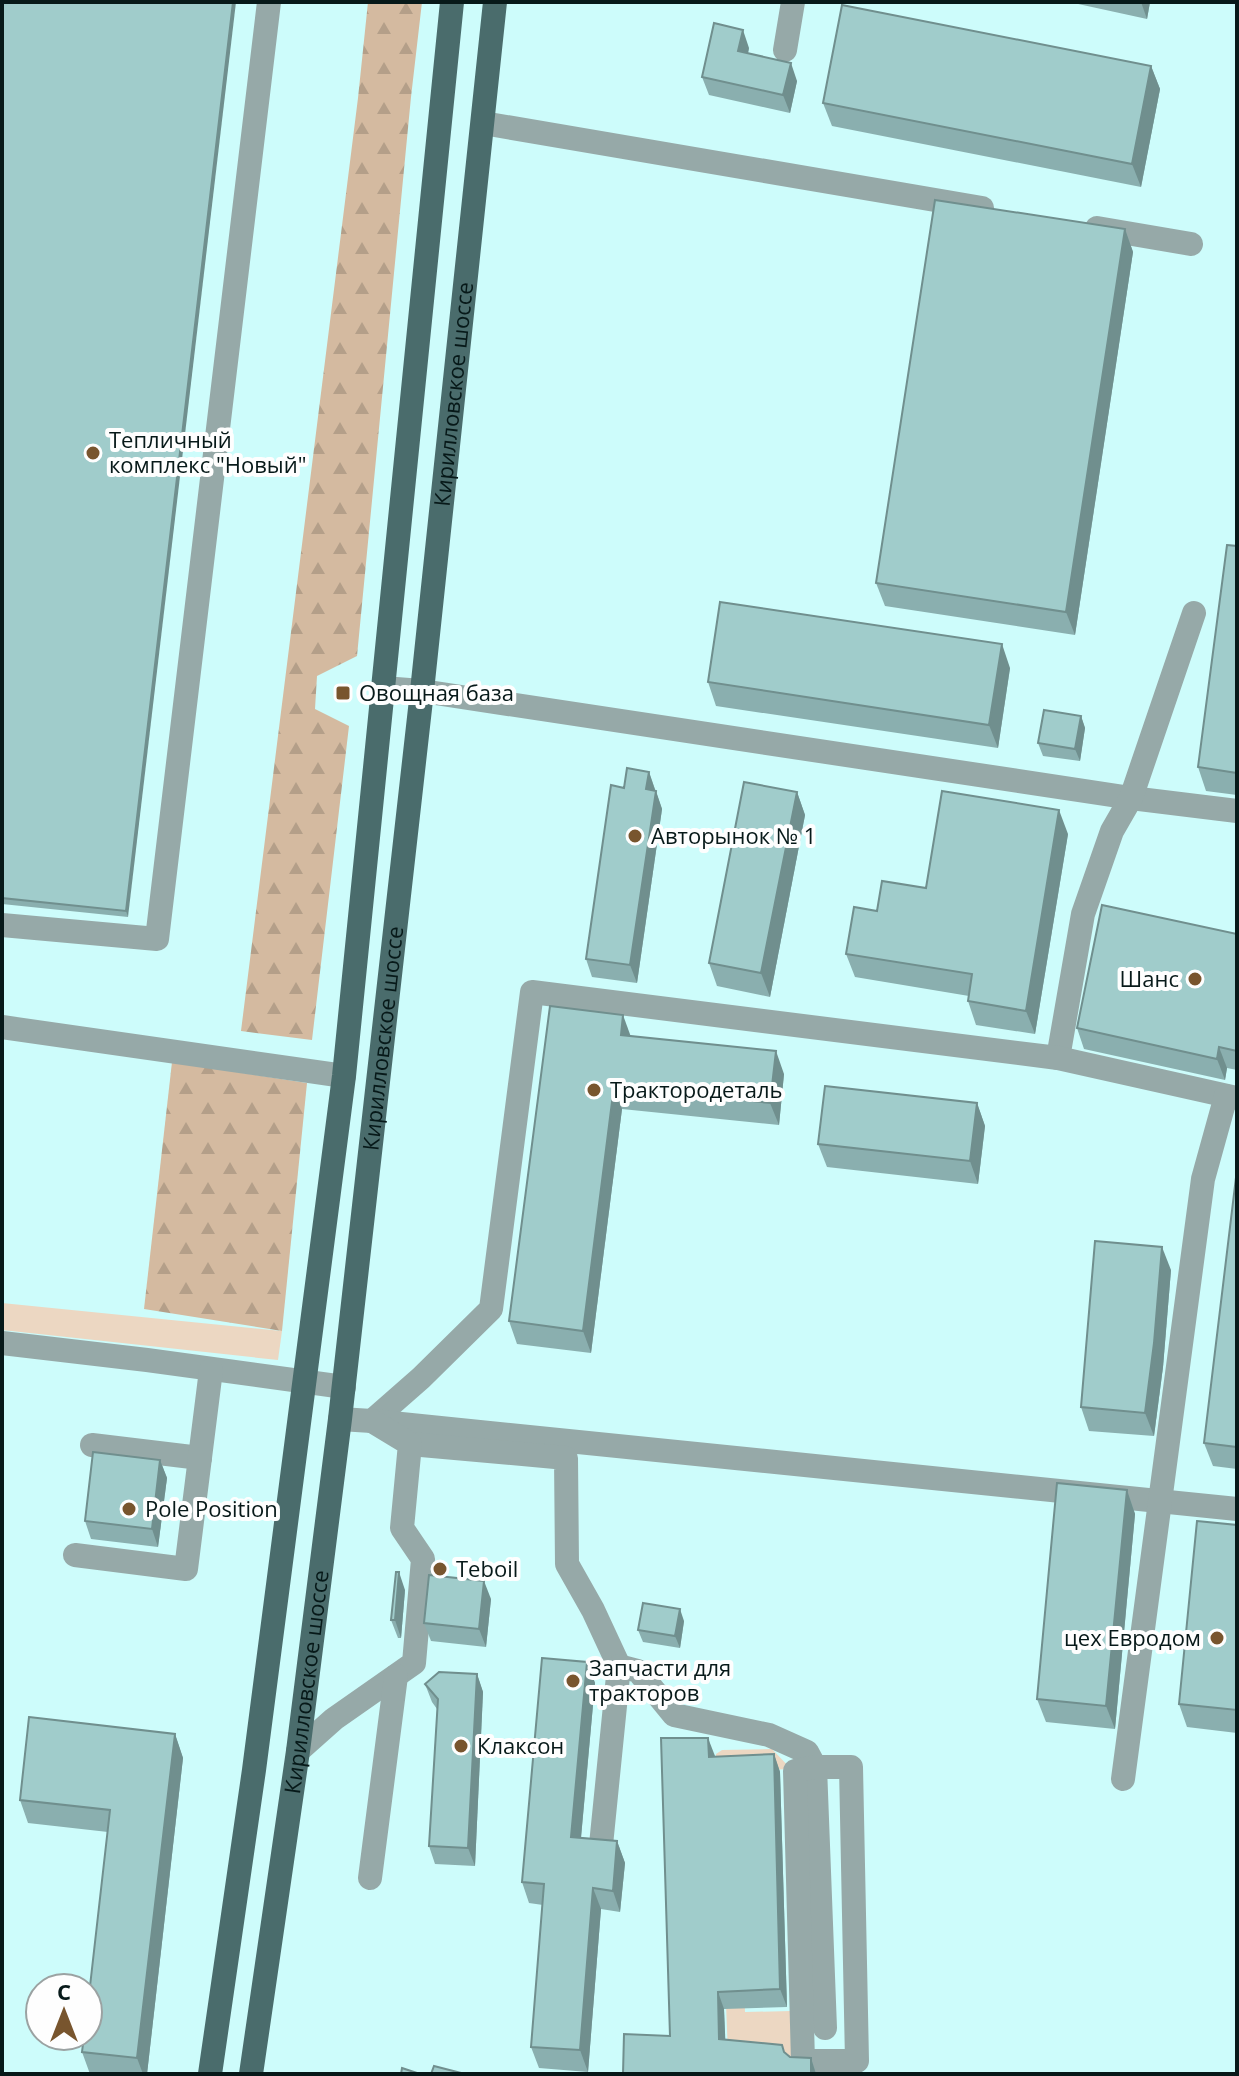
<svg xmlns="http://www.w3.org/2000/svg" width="1239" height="2076" viewBox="0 0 1239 2076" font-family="'Open Sans',sans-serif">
<defs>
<pattern id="forest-firs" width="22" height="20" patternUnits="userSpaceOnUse" patternTransform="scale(2)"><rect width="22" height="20" fill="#d4baa0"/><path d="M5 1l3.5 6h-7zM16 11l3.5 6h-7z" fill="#b49f89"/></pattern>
</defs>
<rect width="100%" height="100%" fill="#cdfcfb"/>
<g fill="#ecd7c2">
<polygon points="2,1303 282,1331 278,1360 2,1330"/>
<polygon points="772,1749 791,1769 737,1771 745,2012 791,2011 798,2061 728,2054 716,1754 722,1750"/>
</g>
<g fill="url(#forest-firs)">
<polygon points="368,2 422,2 411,97 357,656 317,676 315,709 349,726 312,1040 241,1031 358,98"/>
<polygon points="172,1062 307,1083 282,1331 144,1309"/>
</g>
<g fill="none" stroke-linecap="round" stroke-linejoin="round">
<g stroke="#96a9a8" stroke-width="24">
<polyline points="785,50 793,2"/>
<polyline points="483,123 982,208"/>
<polyline points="1097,228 1191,244"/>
<polyline points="383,688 422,691 1131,798 1237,811"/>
<polyline points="2,925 157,939 269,2"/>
<polyline points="2,1027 344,1076"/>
<polyline points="1058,1058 1083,914 1112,831 1131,798 1194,613"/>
<polyline points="2,1343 147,1360 344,1387"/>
<polyline points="372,1421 421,1378 491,1309 532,992 1058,1058 1237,1098"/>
<polyline points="372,1421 1237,1509"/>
<polyline points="410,1444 566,1458 567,1564 593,1610 619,1666 601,1845"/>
<polyline points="92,1445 200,1458"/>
<polyline points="75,1555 186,1569 211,1370"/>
<polyline points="619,1666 638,1671 674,1715 769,1735 807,1752 815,1767 825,2028"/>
<polyline points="298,1751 334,1719 414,1663 423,1559 402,1528 410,1444 372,1421 340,1419"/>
<polygon points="815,1767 851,1767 857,2061 803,2061 795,1771"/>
<polyline points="1123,1779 1203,1179 1226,1096"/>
<polyline points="370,1878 396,1676"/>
</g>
<g stroke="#4a6c6c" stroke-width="24">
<polyline points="210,2074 254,1770 344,1076 452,2"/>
<path id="s1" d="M251,2074L298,1751L340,1419L422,691L495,2"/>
</g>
</g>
<g fill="#8aafaf">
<polygon points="2,2 128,917 2,904"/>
<polygon points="1069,2 1150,2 1147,19"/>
<polygon points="749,48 748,54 797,81 790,113 709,95 702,77"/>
<polygon points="1151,66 1160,89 1141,187 832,126 823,103"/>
<polygon points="1125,229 1133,252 1075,635 885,606 876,583"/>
<polygon points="1237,546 1237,795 1206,791 1198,767"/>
<polygon points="1010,668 998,748 716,706 708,682"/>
<polygon points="1081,716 1085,728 1080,761 1043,756 1038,743"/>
<polygon points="649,772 662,809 637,983 592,977 586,959 624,788"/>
<polygon points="797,792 805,815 770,997 717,986 709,963"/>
<polygon points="1068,834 1035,1034 976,1025 968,1001 969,996 855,977 846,954 877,911 926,888"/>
<polygon points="1237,934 1237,1070 1227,1068 1225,1080 1084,1049 1077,1028"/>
<polygon points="631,1036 784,1074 779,1125 622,1109 591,1353 517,1344 509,1321"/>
<polygon points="977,1103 985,1126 978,1184 827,1167 818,1144"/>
<polygon points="1237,1169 1237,1469 1213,1466 1204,1443"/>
<polygon points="1171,1270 1163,1367 1154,1436 1089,1431 1081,1407"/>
<polygon points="160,1460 167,1478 158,1547 91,1539 85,1521"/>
<polygon points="1127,1490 1135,1514 1115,1729 1046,1722 1037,1699"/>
<polygon points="1237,1525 1237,1733 1187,1727 1179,1704"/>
<polygon points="405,1590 401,1638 398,1638 391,1620"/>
<polygon points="491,1599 486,1647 431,1641 424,1623"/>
<polygon points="684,1621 680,1648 643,1642 638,1630"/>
<polygon points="587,1662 595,1683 581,1838 617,1841 625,1863 620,1912 601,1909 588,2072 539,2068 531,2047 543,1905 529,1903 522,1882"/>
<polygon points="477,1674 483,1692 475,1866 435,1864 429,1846 437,1709 432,1702 425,1684"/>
<polygon points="175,1734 183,1758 147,2074 90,2074 82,2052 108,1832 28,1823 20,1800"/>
<polygon points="774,1754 780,1772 787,2007 724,2009 725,2039 784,2052 790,2057 811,2058 816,2074 623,2074 670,2036 715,1757"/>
</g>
<g fill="#708f8e">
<polygon points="233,2 236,2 128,917 126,911"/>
<polygon points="1141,2 1150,2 1147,19"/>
<polygon points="743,30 749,48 744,69 738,51"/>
<polygon points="791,63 797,81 790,113 783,95"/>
<polygon points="1151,66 1160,89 1141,187 1132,164"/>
<polygon points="1125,229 1133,252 1075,635 1066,612"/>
<polygon points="1002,644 1010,668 998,748 989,725"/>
<polygon points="1081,716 1085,728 1080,761 1075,749"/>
<polygon points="649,772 655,790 653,807 646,789"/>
<polygon points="656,791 662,809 637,983 630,965"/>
<polygon points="797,792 805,815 770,997 761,973"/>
<polygon points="1059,810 1068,834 1035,1034 1026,1011"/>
<polygon points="623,1015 631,1037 621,1035"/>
<polygon points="1219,1047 1227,1068 1225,1080 1217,1059"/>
<polygon points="776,1051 784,1074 779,1125 770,1103"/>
<polygon points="614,1086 622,1109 591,1353 583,1331"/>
<polygon points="977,1103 985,1126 978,1184 970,1161"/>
<polygon points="1162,1247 1171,1270 1163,1367 1154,1436 1145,1413"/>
<polygon points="160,1460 167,1478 158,1547 152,1529"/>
<polygon points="1127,1490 1135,1514 1115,1729 1106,1706"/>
<polygon points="399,1572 405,1590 401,1638 395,1620"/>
<polygon points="484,1581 491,1599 486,1647 479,1629"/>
<polygon points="680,1609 684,1621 680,1648 675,1636"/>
<polygon points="587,1662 595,1683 579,1859 571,1837"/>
<polygon points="477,1674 483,1692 475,1866 468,1848"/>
<polygon points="175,1734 183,1758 147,2074 143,2074 137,2058"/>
<polygon points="708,1738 715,1756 715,1775 709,1757"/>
<polygon points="774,1754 780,1772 787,2007 780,1989"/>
<polygon points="617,1841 625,1863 620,1912 613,1891"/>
<polygon points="593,1888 601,1909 588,2072 580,2050"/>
<polygon points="718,1992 724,2009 726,2056 719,2039"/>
<polygon points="811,2058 816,2074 811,2074"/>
</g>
<g fill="#a0cccb" stroke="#708f8e" stroke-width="2">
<polygon points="2,2 233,2 126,911 2,898"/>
<polygon points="842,5 1151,66 1132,164 823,103"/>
<polygon points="714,23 743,30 738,51 791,63 783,95 702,77"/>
<polygon points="935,200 1125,229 1066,612 876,583"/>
<polygon points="1227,545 1237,546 1237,773 1198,767"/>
<polygon points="720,602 1002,644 989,725 708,682"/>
<polygon points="1044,710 1081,716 1075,749 1038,743"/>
<polygon points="627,768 649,772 646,789 656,791 630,965 586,959 611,785 624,788"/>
<polygon points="744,782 797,792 761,973 709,963"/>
<polygon points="942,791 1059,810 1026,1011 968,1001 972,974 846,954 854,907 877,911 882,881 926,888"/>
<polygon points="1102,905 1237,934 1237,1051 1219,1047 1217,1059 1077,1028"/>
<polygon points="550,1006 623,1015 621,1035 776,1051 770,1103 614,1086 583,1331 509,1321"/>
<polygon points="825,1086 977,1103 970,1161 818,1144"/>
<polygon points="1237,1169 1237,1447 1204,1443"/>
<polygon points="1095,1241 1162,1247 1154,1343 1145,1413 1081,1407"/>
<polygon points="93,1452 160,1460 152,1529 85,1521"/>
<polygon points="1057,1483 1127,1490 1106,1706 1037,1699"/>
<polygon points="1197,1521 1237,1525 1237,1710 1179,1704"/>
<polygon points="396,1572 399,1572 395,1620 391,1620"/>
<polygon points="429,1575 484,1581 479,1629 424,1623"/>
<polygon points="643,1603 680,1609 675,1636 638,1630"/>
<polygon points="542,1658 587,1662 571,1837 617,1841 613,1891 593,1888 580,2050 531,2047 544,1884 522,1882"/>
<polygon points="439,1672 477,1674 468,1848 429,1846 438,1699 425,1684"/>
<polygon points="29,1717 175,1734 137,2058 82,2052 84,2036 88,2036 88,2004 110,1810 20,1800"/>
<polygon points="661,1738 708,1738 709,1757 774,1754 780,1989 718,1992 719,2039 782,2045 784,2052 790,2057 811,2058 811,2074 623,2074 624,2034 670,2036"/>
<polygon points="434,2066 465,2074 431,2074"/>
<polygon points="402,2068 420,2074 401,2074"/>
</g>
<g fill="#78552e" stroke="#fefefe" stroke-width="3">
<circle cx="93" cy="453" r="8"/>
<rect x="335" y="685" width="16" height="16" rx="4"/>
<circle cx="635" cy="836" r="8"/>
<circle cx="1195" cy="979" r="8"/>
<circle cx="594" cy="1090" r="8"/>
<circle cx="129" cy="1509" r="8"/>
<circle cx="440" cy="1569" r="8"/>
<circle cx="1217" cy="1638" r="8"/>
<circle cx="573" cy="1681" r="8"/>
<circle cx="461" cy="1746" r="8"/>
</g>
<g text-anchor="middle" stroke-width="8" stroke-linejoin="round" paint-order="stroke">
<g font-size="22" fill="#071919" stroke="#fefefe">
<text dy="8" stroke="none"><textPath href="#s1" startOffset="1692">Кирилловское шоссе</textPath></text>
<text dy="8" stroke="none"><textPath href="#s1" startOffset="1044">Кирилловское шоссе</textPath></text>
<text dy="8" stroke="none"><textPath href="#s1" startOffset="396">Кирилловское шоссе</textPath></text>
</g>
<g font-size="22" fill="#071919" stroke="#fefefe" text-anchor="start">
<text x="109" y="448">Тепличный<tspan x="109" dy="25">комплекс "Новый"</tspan></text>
<text x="359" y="701">Овощная база</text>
<text x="651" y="844">Авторынок № 1</text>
<text x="1179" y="987" text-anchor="end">Шанс</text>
<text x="610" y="1098">Трактородеталь</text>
<text x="145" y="1517">Pole Position</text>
<text x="456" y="1577">Teboil</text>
<text x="1201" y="1646" text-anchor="end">цех Евродом</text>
<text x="589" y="1676">Запчасти для<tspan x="589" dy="25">тракторов</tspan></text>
<text x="477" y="1754">Клаксон</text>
</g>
</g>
<rect width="1239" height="2076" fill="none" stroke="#071919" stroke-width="8"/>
<g transform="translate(64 2012)"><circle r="38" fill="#fefefe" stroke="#9ba2a2" stroke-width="2"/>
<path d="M0-6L14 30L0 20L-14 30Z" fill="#78552e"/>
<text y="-12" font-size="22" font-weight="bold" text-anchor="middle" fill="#071919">С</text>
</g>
</svg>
